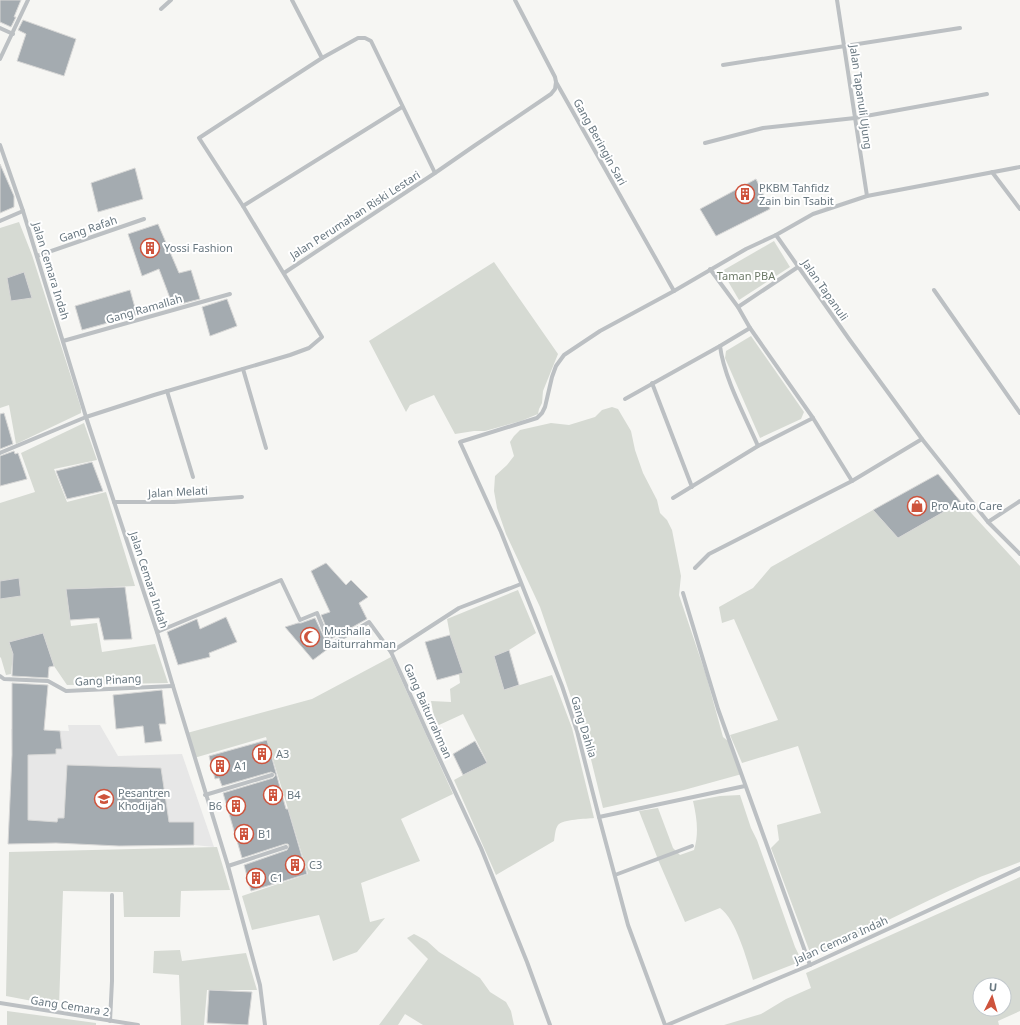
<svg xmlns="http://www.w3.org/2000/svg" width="1020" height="1025" viewBox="0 0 1020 1025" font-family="'Noto Sans',sans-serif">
<rect width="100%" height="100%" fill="#f6f6f3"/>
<polygon fill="#e7e7e7" points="68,725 100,725 118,756 182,754 214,847 194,845 119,846 56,843 8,844 12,755 11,729 69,731"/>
<g fill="#d6dad3" fill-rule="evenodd">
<polygon points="19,222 32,255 81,408 81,413 16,444 9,405 0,408 0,228"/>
<polygon points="774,241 790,267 739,300 722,271"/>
<polygon points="494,262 558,354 543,391 542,403 539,409 538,414 521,421 485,431 474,431 455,434 434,395 410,405 406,412 369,341"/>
<polygon points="751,336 804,412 801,419 760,438 725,358 726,351"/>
<polygon points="612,407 618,409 631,431 635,450 643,473 657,500 660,513 667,520 672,530 681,576 679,595 706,675 723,737 728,741 742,774 684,790 603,808 582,723 574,706 540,607 506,534 497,508 494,491 495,476 507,465 514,456 510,442 514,436 520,430 551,423 569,425 595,417 602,410"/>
<polygon points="84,423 97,460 54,469 67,502 106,492 135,586 66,589 71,626 97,623 102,652 155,644 168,683 67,685 54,666 43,633 9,642 13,654 11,674 6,675 1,658 0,657 0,503 35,492 21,453"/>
<path d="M961,502L1020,566V862C1003,869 986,874 969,882C916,905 865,933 811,955L771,848L779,840L777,825L821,813L798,746L742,763L730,735L778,720L734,619L722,623L719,607L753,588L771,567L873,510L898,538Z"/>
<path d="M518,590L536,633L509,650L494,656L504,690L552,675L572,728L594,818C586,819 563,819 558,825C555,829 555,836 554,841L496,875L454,780L487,762L463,714L439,725L435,722L431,701L451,702L450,689L460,683L459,674L463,673L450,635L447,619Z"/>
<polygon points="391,657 453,794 401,819 420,861 361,883 370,922 385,918 357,952 333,961 319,915 252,930 242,896 308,874 266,737 194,758 187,733 312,699"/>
<path d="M740,795L751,828L757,840L795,947L802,961L753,980C747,960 736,919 720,908L685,922L659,862L639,811L658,808L673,848L680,855L694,850C699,833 697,819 693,801L720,796Z"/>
<polygon points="217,847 230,890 181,891 180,917 124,917 123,892 63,891 59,1006 6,996 9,852"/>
<path d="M1020,877V1011L998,1021L999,1025H724L761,1014L786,999L811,988L806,973ZM980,985H1004V1009H980Z"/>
<polygon points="414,934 418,936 427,941 439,952 480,978 490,992 506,1002 511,1011 514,1025 423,1025 405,1014 398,1025 379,1025 428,959 407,938"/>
<polygon points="180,950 182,961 246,953 257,990 207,990 204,1025 181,1025 179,975 153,973 154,951"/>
<polygon points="7,1011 96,1023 96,1025 7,1025"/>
</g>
<g fill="#a4abb0" stroke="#d7d7d6">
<polygon points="0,0 21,0 14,17 16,17 11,27 0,22"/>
<polygon points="23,20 76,39 64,76 17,61 26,34 18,30"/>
<polygon points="0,164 14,196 14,207 0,213"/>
<polygon points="135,168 143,199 98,212 91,183"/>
<polygon points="756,179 770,209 716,236 700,209"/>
<polygon points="158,224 179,273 191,270 200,299 173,306 159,269 142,276 128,234"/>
<polygon points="24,272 32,298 11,301 7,278"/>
<polygon points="130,290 137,315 82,330 75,306"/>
<polygon points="227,299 237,326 210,336 202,307"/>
<polygon points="4,413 13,444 0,449 0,414"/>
<polygon points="14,451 15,454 18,453 27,479 0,486 0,456"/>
<polygon points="92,462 103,491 67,499 56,471"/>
<polygon points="938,474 961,502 898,538 873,510"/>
<polygon points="326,563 346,585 351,580 368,597 359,603 367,619 331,639 321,615 330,612 311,571"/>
<polygon points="19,578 21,596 0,599 0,581"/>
<polygon points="125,587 132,639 104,640 99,618 70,620 66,589"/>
<polygon points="226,617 237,642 209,653 210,657 178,665 167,632 197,619 200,629"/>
<polygon points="315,618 329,648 313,660 285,627 298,623 301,623"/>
<polygon points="43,633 54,666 49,667 48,678 12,676 13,654 9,642"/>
<polygon points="450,635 463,673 437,680 425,642"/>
<polygon points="509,650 519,685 504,690 494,656"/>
<polygon points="12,683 48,685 44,730 60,731 62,749 56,749 56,754 28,755 28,820 57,822 58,818 64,818 67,765 161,768 169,822 194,822 194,845 119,846 56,843 8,844 12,755"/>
<polygon points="162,690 166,724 159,724 162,741 145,743 143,726 116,729 113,695"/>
<polygon points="267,740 286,809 288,809 307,874 251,891 244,865 287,850 289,846 288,844 285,844 242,858 223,793 273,778 275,776 275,774 271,772 222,786 219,778 215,779 209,756"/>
<polygon points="475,741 487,763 463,775 453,754"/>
<polygon points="209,990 252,992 248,1025 207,1023"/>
</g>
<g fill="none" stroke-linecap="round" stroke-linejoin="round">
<g stroke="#bcc0c3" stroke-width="4">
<polyline points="515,0 555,77 556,82 674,291"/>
<polyline points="837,0 867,196"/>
<polyline points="161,9 171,0"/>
<polyline points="0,28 13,34"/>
<polyline points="322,58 358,38 365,38 371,41 435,173"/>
<polyline points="0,59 28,0"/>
<polyline points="723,65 960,28"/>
<polyline points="705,143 763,128 855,118 987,94"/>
<polyline points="0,145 23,211 86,417 157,632 173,686 228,866 260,985 265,1025"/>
<polyline points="992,172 1020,209"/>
<polyline points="243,206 402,107"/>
<polyline points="0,221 23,211"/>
<polyline points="776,235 849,339 922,439 988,522 1020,554"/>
<polyline points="37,256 144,219"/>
<polyline points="710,269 738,307 750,328 813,418 852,481"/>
<polyline points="284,273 435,173 474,146 551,94 555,89 556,82"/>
<polyline points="934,290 1020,413"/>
<polyline points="738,307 798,267"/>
<polyline points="63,341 230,294"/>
<path d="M720,346C724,378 745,416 758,446"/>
<polyline points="243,369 266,448"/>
<polyline points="652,383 692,487"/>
<polyline points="167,391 193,477"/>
<polyline points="625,399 720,346 750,328"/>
<polyline points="0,453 86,417 154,395 290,355 309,348 322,337 243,206 199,138 322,58 292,0"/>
<polyline points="673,498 758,446 813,418"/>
<polyline points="114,502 174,502 242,497"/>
<polyline points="988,522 1020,501"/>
<polyline points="695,568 709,554 852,481 922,439"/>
<polyline points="683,593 718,709 810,965"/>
<polyline points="157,632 281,580 300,620 317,613 330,645 369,622 391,652 428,734 481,848 527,962 550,1025"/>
<polyline points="391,652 459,608 521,584"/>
<polyline points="0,676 4,679 48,681 66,691 173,686"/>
<polyline points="205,795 272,775"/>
<polyline points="599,817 745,786"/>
<polyline points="228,866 286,847"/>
<polyline points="615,875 692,846"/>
<polyline points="0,1003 138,1025"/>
<polyline points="110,1021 112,981 112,895"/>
<polyline points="665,1025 628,925 599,817 577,731 562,686 501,532 460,442 537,418 542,413 545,407 552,377 556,366 564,355 600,331 674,291 746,249 776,235 813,214 867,196 1020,167"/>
<polyline points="667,1025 810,965 1020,868"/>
</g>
</g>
<defs>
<symbol id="building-ring" viewBox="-11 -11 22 22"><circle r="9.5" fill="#fff" stroke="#ce533c" stroke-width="1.5"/><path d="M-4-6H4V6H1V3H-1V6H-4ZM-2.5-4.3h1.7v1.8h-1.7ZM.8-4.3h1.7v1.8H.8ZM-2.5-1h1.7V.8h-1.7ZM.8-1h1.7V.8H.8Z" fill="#ce533c"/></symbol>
<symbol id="shop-ring" viewBox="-11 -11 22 22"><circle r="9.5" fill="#fff" stroke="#ce533c" stroke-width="1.5"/><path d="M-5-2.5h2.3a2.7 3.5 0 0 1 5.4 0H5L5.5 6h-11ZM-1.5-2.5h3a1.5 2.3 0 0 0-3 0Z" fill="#ce533c"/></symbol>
<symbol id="mosque-ring" viewBox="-11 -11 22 22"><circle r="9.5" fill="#fff" stroke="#ce533c" stroke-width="1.5"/><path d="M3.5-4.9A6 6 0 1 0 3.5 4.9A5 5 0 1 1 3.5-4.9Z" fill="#ce533c"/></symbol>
<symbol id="school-ring" viewBox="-11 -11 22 22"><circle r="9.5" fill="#fff" stroke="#ce533c" stroke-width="1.5"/><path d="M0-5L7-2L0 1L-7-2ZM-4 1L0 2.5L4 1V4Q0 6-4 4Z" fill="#ce533c"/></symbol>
</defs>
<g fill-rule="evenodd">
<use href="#building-ring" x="734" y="183" width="22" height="22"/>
<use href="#building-ring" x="139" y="237" width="22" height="22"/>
<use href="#shop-ring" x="906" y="495" width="22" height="22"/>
<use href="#mosque-ring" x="299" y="626" width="22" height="22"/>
<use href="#building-ring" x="251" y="743" width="22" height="22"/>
<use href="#building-ring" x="209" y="755" width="22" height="22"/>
<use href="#building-ring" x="262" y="784" width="22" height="22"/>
<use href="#school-ring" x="93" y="788" width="22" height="22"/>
<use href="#building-ring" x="225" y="795" width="22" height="22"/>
<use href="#building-ring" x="233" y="823" width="22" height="22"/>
<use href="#building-ring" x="284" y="854" width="22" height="22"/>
<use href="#building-ring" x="245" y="867" width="22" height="22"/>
</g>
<g text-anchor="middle" stroke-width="4" stroke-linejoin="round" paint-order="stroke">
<g font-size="11" fill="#697881" stroke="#fff">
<text transform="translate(861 97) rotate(82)" y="4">Jalan Tapanuli Ujung</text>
<text transform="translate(600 142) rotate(61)" y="4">Gang Beringin Sari</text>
<text transform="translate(355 215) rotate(-33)" y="4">Jalan Perumahan Riski Lestari</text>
<text transform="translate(88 229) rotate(-19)" y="4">Gang Rafah</text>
<text transform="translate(51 271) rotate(73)" y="4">Jalan Cemara Indah</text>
<text transform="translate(825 290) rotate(55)" y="4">Jalan Tapanuli</text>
<text transform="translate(144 309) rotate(-16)" y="4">Gang Ramallah</text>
<text transform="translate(178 492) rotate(-3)" y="4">Jalan Melati</text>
<text transform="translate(149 580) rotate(72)" y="4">Jalan Cemara Indah</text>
<text transform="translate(108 680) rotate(-3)" y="4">Gang Pinang</text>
<text transform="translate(428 711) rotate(66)" y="4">Gang Baiturrahman</text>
<text transform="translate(584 727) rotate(73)" y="4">Gang Dahlia</text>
<text transform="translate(841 940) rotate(-24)" y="4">Jalan Cemara Indah</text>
<text transform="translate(70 1006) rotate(9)" y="4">Gang Cemara 2</text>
</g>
<g font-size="11" fill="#697881" stroke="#fff" text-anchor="start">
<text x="759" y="192">PKBM Tahfidz<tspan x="759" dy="13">Zain bin Tsabit</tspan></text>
<text x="164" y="252">Yossi Fashion</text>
<text x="931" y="510">Pro Auto Care</text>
<text x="324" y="635">Mushalla<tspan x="324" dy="13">Baiturrahman</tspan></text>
<text x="276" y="758">A3</text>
<text x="234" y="770">A1</text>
<text x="118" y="797">Pesantren<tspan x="118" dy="13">Khodijah</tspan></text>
<text x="287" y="799">B4</text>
<text x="222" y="810" text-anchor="end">B6</text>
<text x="258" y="838">B1</text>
<text x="309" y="869">C3</text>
<text x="270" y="882">C1</text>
</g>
<g font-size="11" fill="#6c7967" stroke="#fff">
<text x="746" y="280">Taman PBA</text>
</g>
</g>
<g transform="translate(992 997) rotate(5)"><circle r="19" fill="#ffffff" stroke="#c3c9cd"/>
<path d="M0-3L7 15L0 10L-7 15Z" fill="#ce533c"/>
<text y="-6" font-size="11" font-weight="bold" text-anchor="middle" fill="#697881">U</text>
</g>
</svg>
